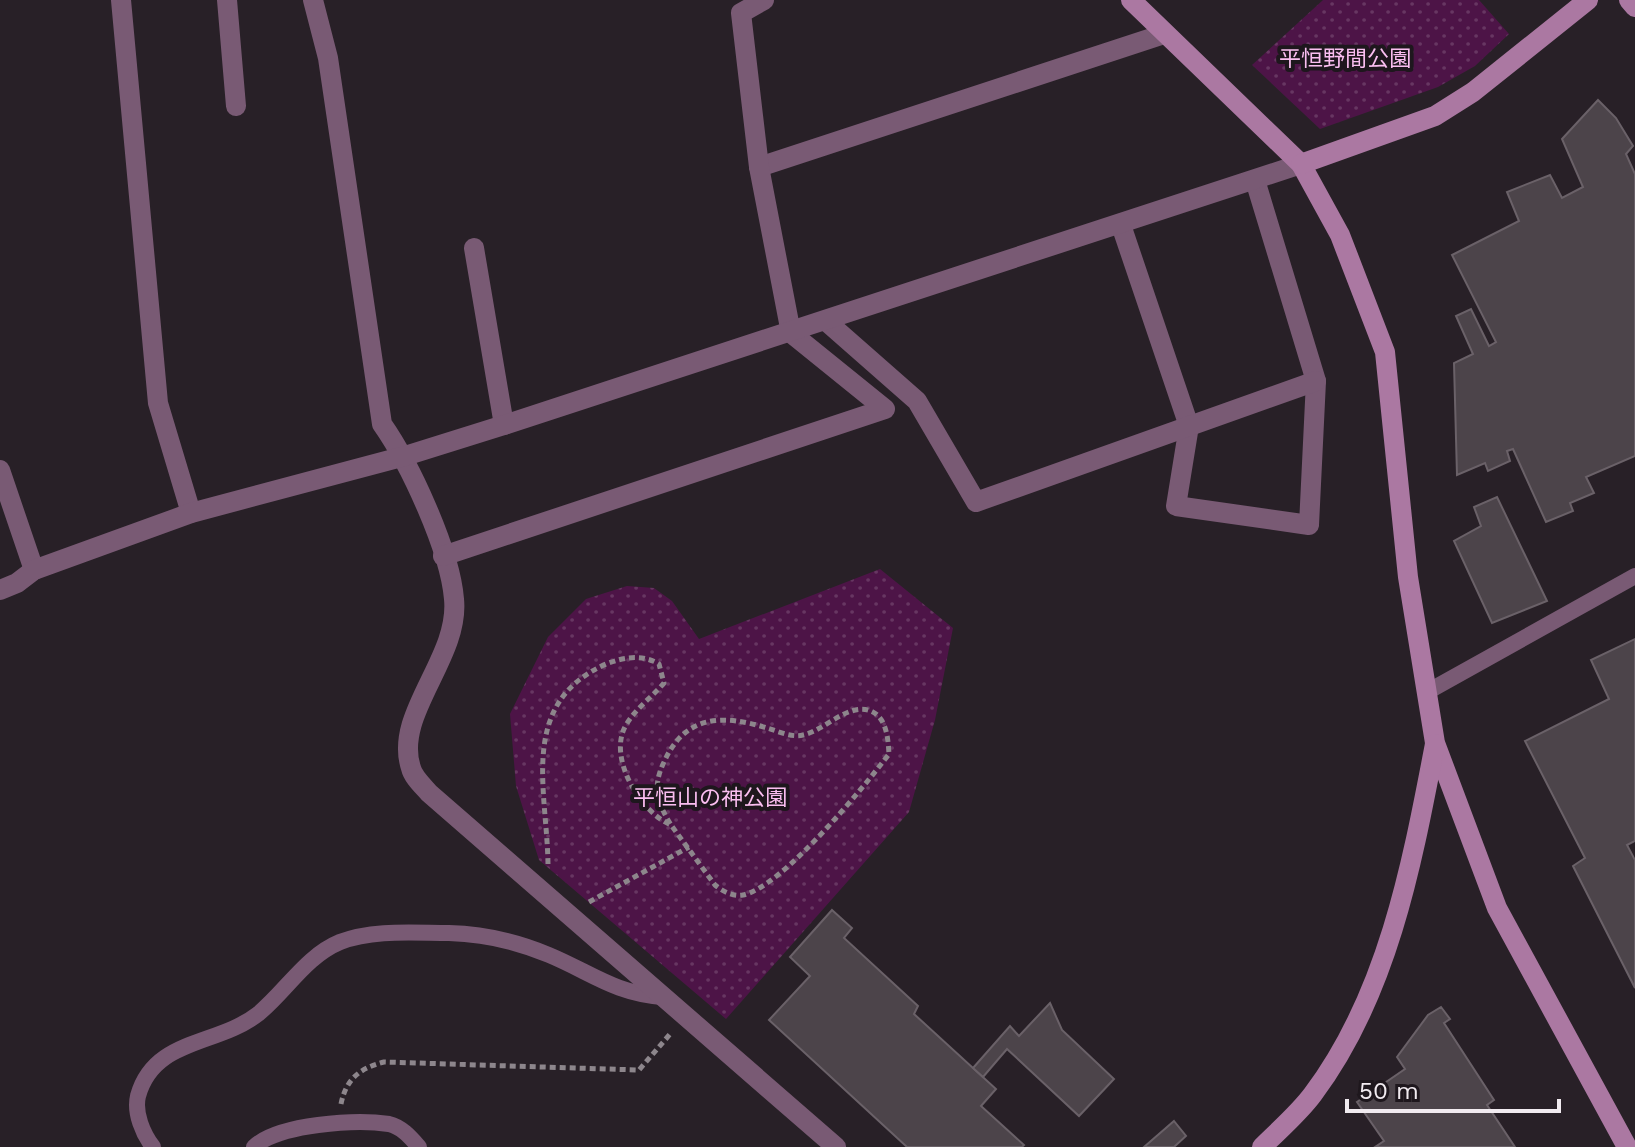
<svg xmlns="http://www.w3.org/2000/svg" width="1635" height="1147" viewBox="0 0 1635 1147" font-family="'Work Sans','Noto Sans JP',sans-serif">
<defs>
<pattern id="park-dots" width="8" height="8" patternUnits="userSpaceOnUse" patternTransform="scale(2)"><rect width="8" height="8" fill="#4d1447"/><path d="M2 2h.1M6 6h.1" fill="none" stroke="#673662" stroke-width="1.8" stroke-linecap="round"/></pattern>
</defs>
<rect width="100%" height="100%" fill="#282027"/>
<g fill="url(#park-dots)">
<polygon points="1323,0 1479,0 1509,34 1475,66 1438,87 1320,129 1252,65"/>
<polygon points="880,569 953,628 935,720 909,812 726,1019 539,860 516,786 510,714 548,637 586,599 627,586 654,588 672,601 699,639"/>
</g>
<g fill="#4c444a" stroke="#6a6168" stroke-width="2">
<polygon points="1598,100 1616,118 1633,146 1626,154 1635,174 1635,456 1586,477 1594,493 1570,503 1573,511 1546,522 1513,449 1507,451 1510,461 1488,471 1485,463 1457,475 1454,363 1473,354 1456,316 1471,309 1489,346 1496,342 1452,255 1519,221 1507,192 1550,175 1562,198 1583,187 1562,139"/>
<polygon points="1497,497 1547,601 1492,623 1454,541 1481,526 1474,507"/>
<polygon points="1635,639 1635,841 1627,845 1635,860 1635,988 1573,866 1585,858 1525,741 1609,699 1591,660"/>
<polygon points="832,910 852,928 844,938 918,1006 914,1014 996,1089 981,1106 1024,1145 1022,1147 907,1147 769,1020 810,976 790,957"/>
<polygon points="1050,1003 1062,1030 1114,1079 1079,1116 1007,1049 983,1077 973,1068 1010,1026 1019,1036"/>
<polygon points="1441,1007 1450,1019 1444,1023 1494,1100 1487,1105 1515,1147 1375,1147 1384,1141 1357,1102 1405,1069 1397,1057 1428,1015"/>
<polygon points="1174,1121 1186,1136 1174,1147 1144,1147"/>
</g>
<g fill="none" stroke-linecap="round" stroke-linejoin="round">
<g stroke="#8d868c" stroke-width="5" stroke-dasharray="6 4" stroke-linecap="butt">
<path d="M548,864C547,789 518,703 606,664C624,657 642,654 659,664L664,683C651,698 636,708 626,725C607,757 640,812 671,825L715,885C722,891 733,897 743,895C782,887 864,787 889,754C888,739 887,718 871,711C848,702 824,731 803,735C791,738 778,731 767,728C722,714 685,715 664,762C652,787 657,802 671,825"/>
<polyline points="589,902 689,847"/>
<path d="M341,1104C346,1079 360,1068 384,1062L639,1070L671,1033"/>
</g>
<g stroke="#795a74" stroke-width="16">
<polyline points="1427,692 1635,576"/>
<path d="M153,1147C143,1134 134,1113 138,1096C154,1038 217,1046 258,1014C286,991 306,956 340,942C373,929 415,933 449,933C485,934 516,941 549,955C592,973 614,993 662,997"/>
<path d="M254,1147C278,1124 356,1119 389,1124C402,1127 411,1138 419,1147"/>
</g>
<g stroke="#795a74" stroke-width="20">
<polyline points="121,0 158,403 191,513"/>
<polyline points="227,0 236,106"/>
<path d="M313,0L328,58L382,424C410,464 450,550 454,599C460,658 393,714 411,768C413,777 423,786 429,793L836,1147"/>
<polyline points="759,167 1164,34"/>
<polyline points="1121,225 1189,426 1176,506 1309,525 1316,381 1255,180"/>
<polyline points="474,248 504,425"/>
<polyline points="826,321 917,401 976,502 1316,381"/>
<polyline points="0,470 34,570"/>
<polyline points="443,556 885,409 791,333 759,167 741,13 764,0"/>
<polyline points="0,590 17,583 34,570 191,513 405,456 504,425 1301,164"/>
</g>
<g stroke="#ab78a2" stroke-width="20">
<polyline points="1131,0 1301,164 1340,235 1385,352 1408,577 1435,743 1497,908 1627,1147"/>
<polyline points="1629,0 1635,7"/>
<polyline points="1301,164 1435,116 1473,92 1588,0"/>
<path d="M1262,1147C1279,1130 1299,1113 1313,1094C1388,994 1412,864 1435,744"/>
</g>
</g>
<g text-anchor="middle" stroke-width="8" stroke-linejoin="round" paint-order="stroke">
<g font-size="22" fill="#fabef0" stroke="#1e171d">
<text x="1345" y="66">平恒野間公園</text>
<text x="710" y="805">平恒山の神公園</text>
</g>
</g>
<path d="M1347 1099v12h212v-12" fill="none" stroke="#f1ebf0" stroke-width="4"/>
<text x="1359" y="1099" font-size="24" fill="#f1ebf0" stroke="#1e171d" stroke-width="6" paint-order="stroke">50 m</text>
</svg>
